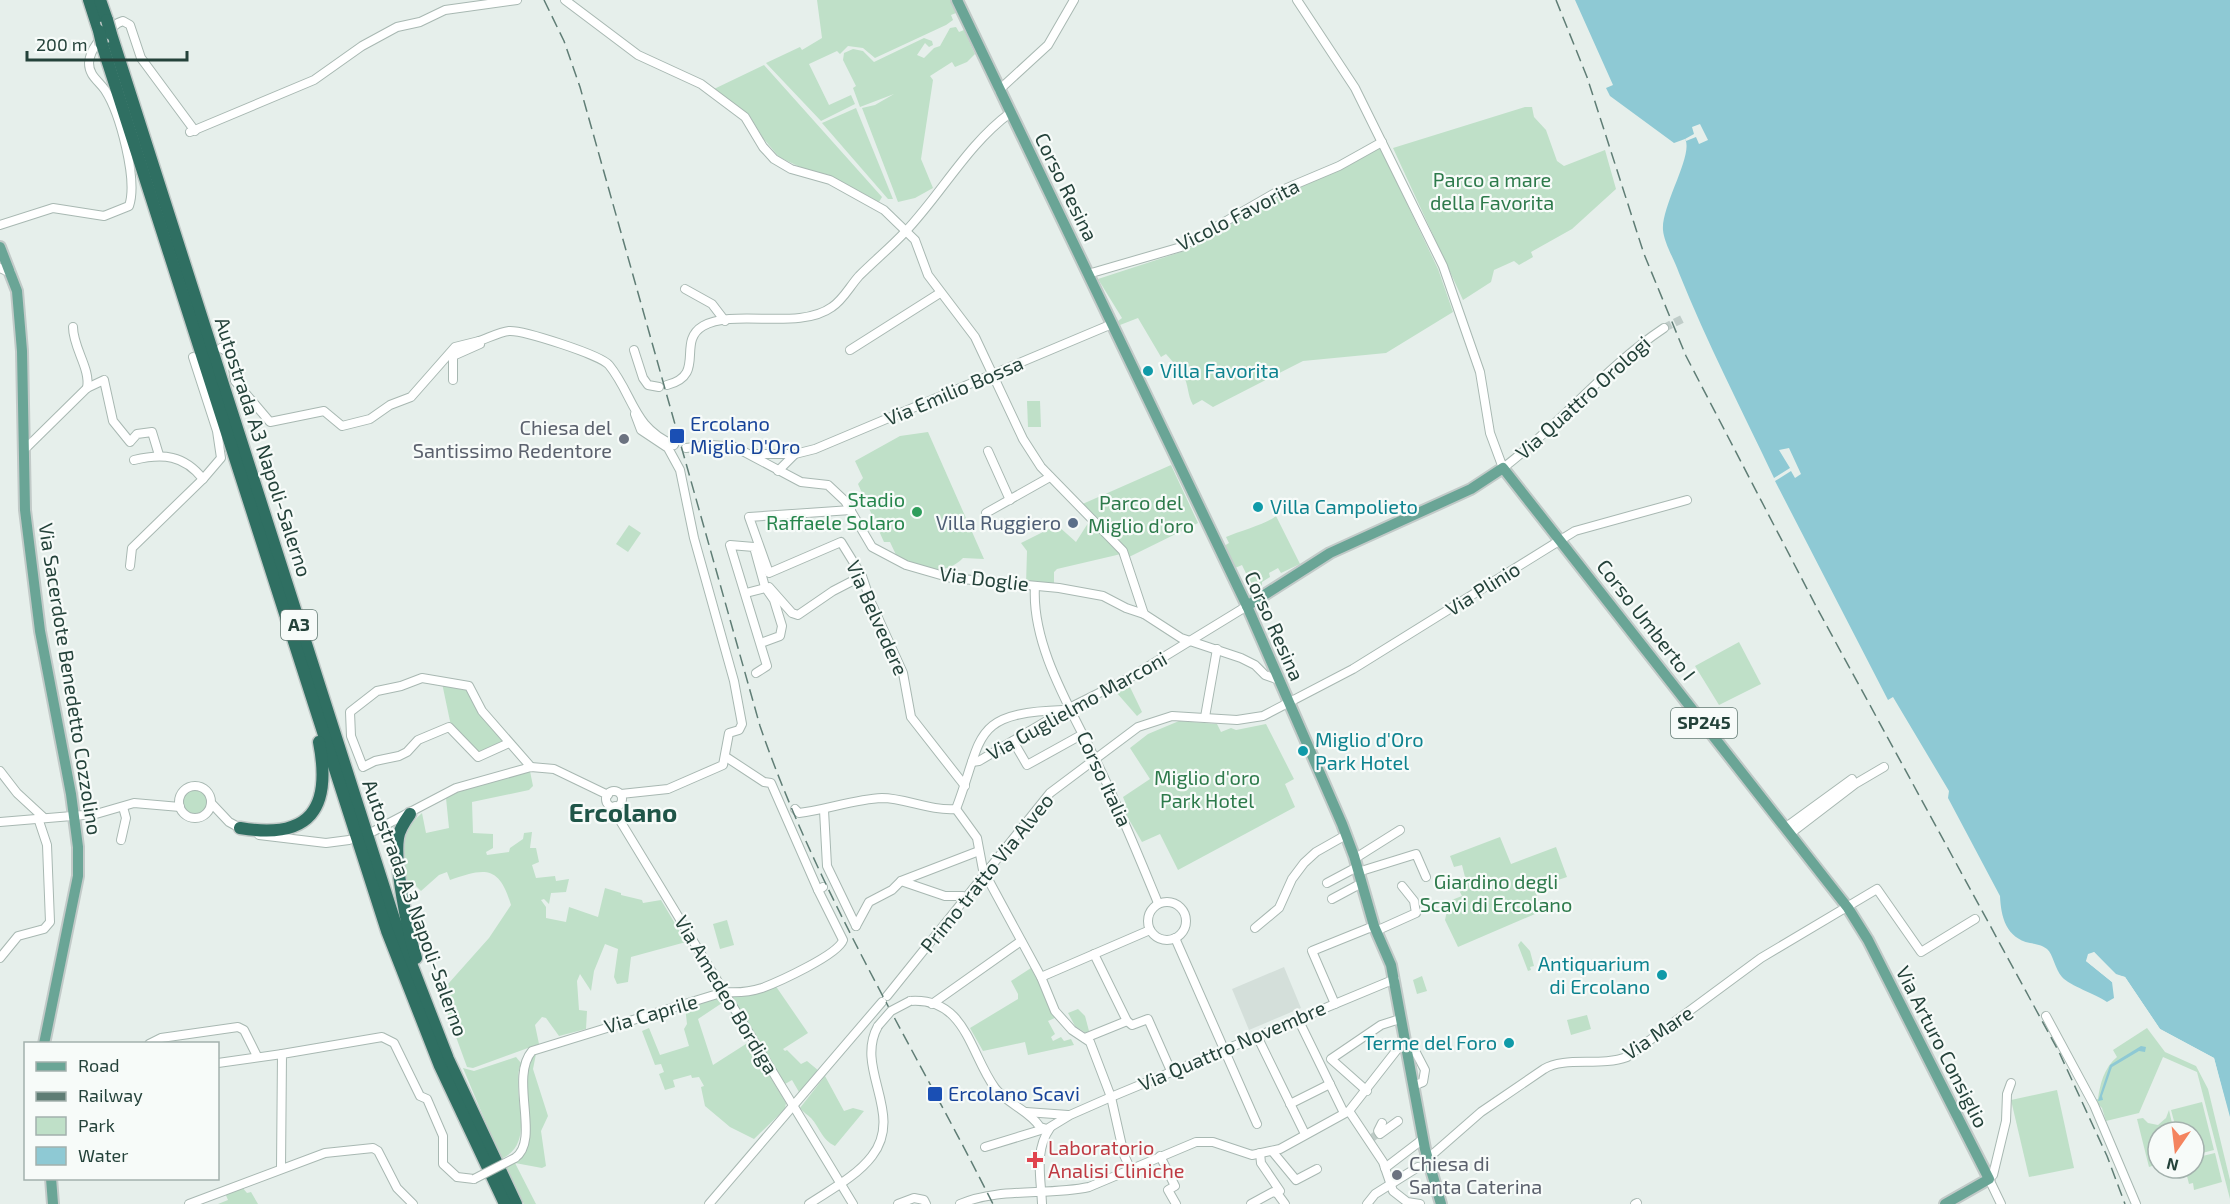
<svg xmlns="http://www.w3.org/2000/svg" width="2230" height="1204" viewBox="0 0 2230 1204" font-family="'Exo 2',sans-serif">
<rect width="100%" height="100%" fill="#e6efeb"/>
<polygon fill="#d4dfda" points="1284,967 1301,1008 1249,1030 1232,989"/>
<g fill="#bfe0c8">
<polygon points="817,0 950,0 956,13 951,15 953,20 946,25 875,58 863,48 848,46 840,54 837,51 809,64 829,105 851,95 855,104 821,121 766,63 800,47 802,50 822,38"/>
<polygon points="956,27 959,32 964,30 975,54 967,62 955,67 952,62 930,76 933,80 921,159 933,188 915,198 898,202 862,108 875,105 894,94 860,107 853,88 856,86 843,60 844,53 853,49 863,51 874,62 924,38 932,41 933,45 929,47 925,43 917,55 924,58 934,48 940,46 950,28"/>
<polygon points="764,65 882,197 879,202 829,175 802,168 779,157 763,138 749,115 714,89"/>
<polygon points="1525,107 1532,107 1534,117 1546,130 1557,161 1564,166 1605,150 1616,189 1572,229 1531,252 1533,257 1519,265 1514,261 1494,270 1491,282 1463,300 1393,148"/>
<polygon points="856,108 893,199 888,199 822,123"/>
<path d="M1380,147L1438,269L1453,312L1386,353L1303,361L1213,407L1202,400L1193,405C1187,395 1189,385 1183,375L1172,374L1173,362L1166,354L1161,357L1138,318L1120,325L1118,321L1122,318L1098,279L1187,250L1277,197Z"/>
<polygon points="1027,401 1040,401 1041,427 1028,427"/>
<path d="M928,432L984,559L963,558C943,578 922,567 898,559L890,542H884L858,484L863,478L855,461L900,436Z"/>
<polygon points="1171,465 1198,523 1129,557 1078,506"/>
<path d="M1276,516L1300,564L1281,573L1278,568L1269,573L1270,577L1262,582V586L1253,588L1242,565L1235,568L1224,546L1229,543L1226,537C1240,531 1267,524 1276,516Z"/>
<polygon points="1090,520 1121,554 1057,569 1054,572 1054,588 1026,585 1027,551 1021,543 1057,525 1076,542"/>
<polygon points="629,525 641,533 628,552 616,544"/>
<polygon points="1739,642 1761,684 1719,705 1695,666"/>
<polygon points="442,683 467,687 481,713 504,743 479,754 451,726"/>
<polygon points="1129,685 1142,712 1137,716 1116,692"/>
<polygon points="1179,721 1217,724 1221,732 1231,728 1236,730 1266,724 1294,779 1285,784 1295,807 1178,870 1160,834 1142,842 1120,804 1125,802 1123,797 1150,779 1130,748 1148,734"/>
<path d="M530,771L533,786L529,790L472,802L473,833L493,834V848L486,852L487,855L509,852L510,848L523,839L524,833L532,832L530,848H536L539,862L532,865L536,878L555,876L556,881L569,879L566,892L551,893L549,904L544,899L541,900L546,907V918L566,922L569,907L598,917L605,888L621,893V895L642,900L643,903L661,900L686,942L631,957L628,982L617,984L614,977L618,949L605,944L594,971L591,991L580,974L577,981L579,1010L587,1011L586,1029L559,1036L546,1018L542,1017L535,1025L539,1044L473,1068L467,1067L440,993L489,938L511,905C499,865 485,868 450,880L447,872L439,875L421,891L416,886L406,891C403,858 394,837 422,813L426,833L449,828L446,798L477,783Z"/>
<circle cx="195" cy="802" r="13"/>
<polygon points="1500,837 1511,864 1556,847 1567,877 1534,888 1542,911 1458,947 1445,920 1449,901 1462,896 1457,886 1466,881 1462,865 1454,867 1450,856"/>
<polygon points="727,920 734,945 720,949 713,924"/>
<polygon points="1521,941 1530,951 1534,966 1530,967 1531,970 1528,971 1518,945"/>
<polygon points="1031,968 1057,1017 1048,1021 1055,1034 1051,1037 1053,1041 1061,1037 1064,1041 1071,1039 1074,1045 1028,1055 1025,1042 983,1051 970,1028 1018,999 1018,994 1011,981"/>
<polygon points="1422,976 1427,991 1417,994 1413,980"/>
<polygon points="775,985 808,1033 783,1049 785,1051 787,1050 801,1064 807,1061 819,1071 799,1092 792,1080 785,1084 732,996"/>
<polygon points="717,995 722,1003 698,1019 713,1065 749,1042 786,1103 785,1109 754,1139 730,1127 705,1106 701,1087 704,1086 699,1077 692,1078 691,1075 673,1080 675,1087 665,1090 659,1074 664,1072 661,1064 655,1065 642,1031 649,1028 660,1055 689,1046 684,1029 687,1024 685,1006"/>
<polygon points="1078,1009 1085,1016 1089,1031 1086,1033 1075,1026 1068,1013"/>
<polygon points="1587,1015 1591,1029 1571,1035 1567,1020"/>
<path d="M2147,1028L2165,1052L2196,1066L2208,1089L2230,1180V1199L2197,1072L2163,1057L2139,1113L2106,1121L2102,1108L2094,1100L2098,1099C2100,1084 2104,1068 2117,1057L2113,1050Z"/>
<path d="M536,1054L533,1069L548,1116L541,1131L546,1166L542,1168L515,1163L536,1204H524L506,1167C551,1141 504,1079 536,1054Z"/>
<path d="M516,1057L521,1063C509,1094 539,1142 501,1159L463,1068L474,1071Z"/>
<path d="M825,1076L844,1111L853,1108L864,1111L835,1146C822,1140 820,1128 811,1118C807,1114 804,1113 800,1108Z"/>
<polygon points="2057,1090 2074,1168 2029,1177 2011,1100"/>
<polygon points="2202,1102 2214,1150 2194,1155 2194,1132 2177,1132 2171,1110"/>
<polygon points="2169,1110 2174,1132 2158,1132 2158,1164 2149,1167 2137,1119 2143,1118 2148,1123 2158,1125 2166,1118"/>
<polygon points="2215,1153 2222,1182 2194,1190 2193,1183 2189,1184 2185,1168 2194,1168 2194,1158"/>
<polygon points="241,1186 247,1193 251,1192 258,1204 218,1204 228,1200 225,1193"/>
</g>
<g fill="#8ec9d4">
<path d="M1575,0H2230V1117L2214,1058L2160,1029L2125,977L2116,975L2094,952L2086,961L2112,982L2114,998L2107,1002C2096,994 2070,986 2062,977C2055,969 2053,954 2047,949C2043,945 2035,944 2030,943C2006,938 2001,917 2000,896L1948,798L1949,791L1893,697L1888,700L1775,481L1791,471L1795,478L1801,474L1789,448L1779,450L1790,468L1774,478C1742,410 1707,343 1679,273C1675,261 1664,243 1663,230C1661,206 1694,154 1685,139L1674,143L1610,96L1606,88L1613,85Z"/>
<polygon points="2141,1046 2146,1047 2145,1052 2139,1051 2112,1067 2102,1096 2103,1100 2098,1101 2110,1065"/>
</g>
<g fill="#e6efeb">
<polygon points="1700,124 1708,140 1699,144 1696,137 1686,141 1685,139 1694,134 1692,127"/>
<polygon points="2094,952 2116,974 2125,977 2160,1029 2214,1058 2230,1120 2211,1060 2158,1031 2123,979 2114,977 2093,955 2089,960 2114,980 2112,982 2086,961 2088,954"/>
</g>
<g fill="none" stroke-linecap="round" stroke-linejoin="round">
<g stroke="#bfccc8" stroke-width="8" stroke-dasharray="8 4" stroke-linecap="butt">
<polyline points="1664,328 1682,319"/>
<polyline points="1372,1138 1377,1134"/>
</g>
<defs>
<g id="minor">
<polyline points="565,0 638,55 701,84 745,117 763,147 774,159 791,169 830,180 884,210 915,240 928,275 975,337 1023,439 1041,467 1123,551 1144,614 1181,638 1241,658 1255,665 1265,675 1279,680"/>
<path d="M1297,0L1355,88L1443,266L1480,372L1490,433L1503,468C1560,425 1604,368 1664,328"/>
<polyline points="999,90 1048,45 1074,0"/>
<polyline points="190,132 314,80 362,46 397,27 420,22 445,10 517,0"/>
<path d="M0,225L53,208L104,216L129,206C138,180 120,113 105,90C99,81 89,76 89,63C90,47 106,32 118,23L123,21L130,25L141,58L195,131"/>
<polyline points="0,268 11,273"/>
<polyline points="1088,274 1181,247 1275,193 1339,166 1382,142"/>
<polyline points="685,289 712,304 725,321"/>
<path d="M73,327C73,348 91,369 87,388"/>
<polyline points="221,348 231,354 235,381 270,422 324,411 342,426 370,419 390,405 411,397 455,347 479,341"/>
<polyline points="634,350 643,378 648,385 659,387"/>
<polyline points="850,350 940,293"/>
<path d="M453,380V356L480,344L479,341C488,338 500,332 509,331C523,330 601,355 609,365C634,396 632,427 674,445"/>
<path d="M667,385C707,375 676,342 703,326C734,308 799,331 832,307C843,300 850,286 859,276C874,261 891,247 905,232C942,193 967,145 1010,113"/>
<polyline points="686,448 712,445 735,447 801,482 828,485 845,501 872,547 906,565 951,578 1059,588 1103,596 1126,608 1144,614"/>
<polyline points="24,450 87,388 104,380 113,421 130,442 137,434 152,432 159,455"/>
<polyline points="988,451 1010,500"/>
<polyline points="752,454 795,454 815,449 1112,324"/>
<path d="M134,460C163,453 184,455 203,479"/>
<polyline points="778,471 794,455"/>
<polyline points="851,510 749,517 769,573 841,542 862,576 870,600 903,673 911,717 965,786"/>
<polyline points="986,513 1050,477"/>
<polyline points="130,566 132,548 203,479 221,458 217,431 193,357"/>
<path d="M1035,586C1031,647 1073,712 1098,765C1120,810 1139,857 1158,903"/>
<polyline points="746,593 769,587 792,613 798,615 833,591 862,576"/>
<polyline points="756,673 767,666 730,545 754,547 765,587 774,600 782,626 780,636 761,643"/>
<polyline points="1205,717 1217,649"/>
<polyline points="1013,741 1027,765 1083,734"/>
<polyline points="509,743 478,757 449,727 418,740 407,752 399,756 375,761 363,767 351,736 350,712 377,691 401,686 422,678 469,686 482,711 531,767"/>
<polyline points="726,757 764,782 771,783 818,890"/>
<polyline points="972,762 979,761 1065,710 1131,677 1247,606"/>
<polyline points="0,771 17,793 43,817"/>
<circle cx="195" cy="802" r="16"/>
<circle cx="614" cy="799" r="8"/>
<polyline points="621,794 668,789 723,765 729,733 739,730 742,724 734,681 694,538 680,470 668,448 641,430 635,414"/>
<polyline points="212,804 229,822 242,829"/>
<polyline points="615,806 619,819 853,1204"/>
<path d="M795,809L799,813C826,810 855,799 882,798C905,798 930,811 956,809"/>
<polyline points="956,809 977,838 983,870 1041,977 1055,1011 1072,1030 1090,1042 1111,1097 1124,1155 1130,1168"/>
<path d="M956,809C984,736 970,713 1063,710"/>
<polyline points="824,810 827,866 856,926"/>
<polyline points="0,822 96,814 134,803 180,807"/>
<polyline points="1786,827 1852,779"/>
<polyline points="374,831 456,788 531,767 554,769 608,795"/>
<polyline points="1791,833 1855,784 1884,767"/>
<polyline points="259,835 326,843 349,840"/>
<polyline points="121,840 126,818 123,807"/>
<polyline points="1354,859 1400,830"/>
<polyline points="1358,872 1416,854 1426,877"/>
<polyline points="901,881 945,896 963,896 967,899"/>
<polyline points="1327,883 1357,867"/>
<polyline points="1332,899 1360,884"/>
<circle cx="1167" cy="921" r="19"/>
<polyline points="856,926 869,902 892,890 901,881 979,851"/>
<polyline points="1255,928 1279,908 1292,879 1304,863 1316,852 1346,835"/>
<polyline points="1376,931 1416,913 1414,901 1402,886"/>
<polyline points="1175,938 1257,1124"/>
<polyline points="0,958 18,936 44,929 50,922 47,845 38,818"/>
<polyline points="1041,977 1150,930"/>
<polyline points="887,996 1050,793 1138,727 1172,716 1237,720 1263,716 1353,669 1575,531 1687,500"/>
<path d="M910,1001C966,997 970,1054 995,1088C1007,1104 1029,1110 1040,1127L1047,1129L1070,1115L1111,1097L1395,979"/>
<polyline points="932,1004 1021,941"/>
<polyline points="1335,1004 1312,951 1374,926"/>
<polyline points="2046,1016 2094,1105 2136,1204"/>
<polyline points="1298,1019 1344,1113"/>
<polyline points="1127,1021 1132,1025 1148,1019 1171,1071"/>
<polyline points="1257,1036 1305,1134"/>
<polyline points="1085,1038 1127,1021 1094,954"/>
<polyline points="149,1044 161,1038 238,1027 244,1030 257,1056"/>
<polyline points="1404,1045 1411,1043 1425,1070 1423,1082 1413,1086"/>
<polyline points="218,1063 282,1054"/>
<polyline points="1367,1091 1331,1059 1381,1025 1400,1019"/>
<polyline points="1290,1104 1330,1084"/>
<polyline points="1349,1111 1383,1162 1393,1191 1407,1202 1420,1204"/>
<polyline points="1026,1112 1068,1115"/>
<polyline points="1382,1123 1378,1131 1380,1134 1398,1121"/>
<polyline points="985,1147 1044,1129"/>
<polyline points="1272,1151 1296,1180 1317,1169"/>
<polyline points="1260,1153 1261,1163 1280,1191 1277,1193 1285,1204"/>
<path d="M1433,1154L1481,1112L1544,1069C1565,1056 1600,1067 1627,1057L1761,958L1877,889L1921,952L1975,919"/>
<polyline points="1160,1156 1175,1186 1168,1190 1176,1204"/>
<path d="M515,1158C541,1140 509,1078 532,1051L724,992C737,993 750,992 762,988C778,982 838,955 843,940L818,890L823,887"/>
<polyline points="281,1168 282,1054 382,1037 394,1043 420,1096 427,1099 443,1136 443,1164 457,1177 474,1179"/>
<polyline points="1385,1168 1423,1139"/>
<polyline points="1988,1177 1993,1175 2006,1121 2007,1094 2011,1083"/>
<polyline points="1989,1179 2001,1204"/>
<polyline points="189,1204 325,1153 373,1148 378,1151 397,1188 413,1204"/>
<polyline points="709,1204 882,1002"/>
<path d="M809,1204C830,1190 857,1176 872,1156C905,1113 854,1069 878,1026"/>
<polyline points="898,1204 914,1198 924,1200 926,1204"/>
<path d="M960,1204C999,1187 1047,1196 1089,1187L1196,1142H1213L1252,1155L1280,1149L1349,1111L1403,1042"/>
<path d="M1042,1204C1041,1177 1034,1151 1050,1128"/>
<polyline points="1251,1204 1273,1192 1277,1193"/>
<polyline points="1367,1204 1375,1194 1418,1167"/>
<polyline points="1635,1204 1637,1203"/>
</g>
<g id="major">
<polyline points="957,0 1247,606 1342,824 1354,856 1374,926 1391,965 1425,1149 1441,1204"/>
<polyline points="0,247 17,291 22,351 25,510 40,631 71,794 78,847 78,876 44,1044"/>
<polyline points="1247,606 1330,553 1471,489 1503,468 1848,908 1868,940 1989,1179 1945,1204"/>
<polyline points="51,1178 53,1204"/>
</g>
<g id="highway">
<polyline points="89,0 99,31"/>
<polyline points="100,0 107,20"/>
<polyline points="111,34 395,922 448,1059 516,1204"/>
<polyline points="102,44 387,931 440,1066 505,1204"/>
<path d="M410,814C405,821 399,830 398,838C394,864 408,932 416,958"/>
<path d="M240,828C310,840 332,809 319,742"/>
</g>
</defs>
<use href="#minor" stroke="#a8b8b2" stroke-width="10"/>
<use href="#major" stroke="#c2cac8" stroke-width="14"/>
<use href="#highway" stroke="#c2cac8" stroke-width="15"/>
<use href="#minor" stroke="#fff" stroke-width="8"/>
<use href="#major" stroke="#6aa596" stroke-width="10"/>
<use href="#highway" stroke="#2f6f62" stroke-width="12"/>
<g stroke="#5f7d75" stroke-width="1.5" stroke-dasharray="12 6" stroke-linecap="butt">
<path d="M544,0L564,41L580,87L760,726C817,892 914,1047 993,1204"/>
<polyline points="1556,0 1587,77 1644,254 1686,356 1817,608 2059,1052 2107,1156 2125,1204"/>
</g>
<defs>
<g id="minor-bridge">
<polyline points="878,1026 891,1011 910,1001"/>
<polyline points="474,1179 515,1158"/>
</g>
<g id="highway-bridge">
<polyline points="107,20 111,34"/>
<polyline points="99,31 102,44"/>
</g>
</defs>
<use href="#minor-bridge" stroke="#a8b8b2" stroke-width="10" stroke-linecap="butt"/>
<use href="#highway-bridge" stroke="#c2cac8" stroke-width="15" stroke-linecap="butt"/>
<use href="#minor-bridge" stroke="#fff" stroke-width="8"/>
<use href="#highway-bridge" stroke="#2f6f62" stroke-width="12"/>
</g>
<g fill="#0f9aa8" stroke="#f7fbf9" stroke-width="2">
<circle cx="1148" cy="371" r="6"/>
<circle cx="1258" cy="507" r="6"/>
<circle cx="1303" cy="751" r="6"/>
<circle cx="1662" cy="975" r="6"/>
<circle cx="1509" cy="1043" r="6"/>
</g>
<g fill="#1a4fb4" stroke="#f7fbf9" stroke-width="2">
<rect x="669" y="428" width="16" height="16" rx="3"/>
<rect x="927" y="1086" width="16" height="16" rx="3"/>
</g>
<g fill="#6b7280" stroke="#f7fbf9" stroke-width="2">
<circle cx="624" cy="439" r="6"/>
<circle cx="1397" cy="1175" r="6"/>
</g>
<circle fill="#2e9e5b" stroke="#f7fbf9" stroke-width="2" cx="917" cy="512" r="6"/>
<circle fill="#5c6f8a" stroke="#f7fbf9" stroke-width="2" cx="1073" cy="523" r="6"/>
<path fill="#e0444e" stroke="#f7fbf9" stroke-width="2" d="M1032 1151h6v6h6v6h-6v6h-6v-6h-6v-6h6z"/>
<g text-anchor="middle" stroke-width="4.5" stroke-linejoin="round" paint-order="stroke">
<g fill="#f7fbf9" stroke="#637a73" stroke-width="1.5">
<rect x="281" y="610" width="36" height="30" rx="4.5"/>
<rect x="1671" y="708" width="66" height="30" rx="4.5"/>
</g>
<g font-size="18" font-weight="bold" fill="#24423a">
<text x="299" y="631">A3</text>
<text x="1704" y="729">SP245</text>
</g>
<g font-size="20" fill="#2d7a4b" stroke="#f7fbf9">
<text x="1492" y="187">Parco a mare<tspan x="1492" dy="23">della Favorita</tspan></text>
<text x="1141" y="510">Parco del<tspan x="1141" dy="23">Miglio d'oro</tspan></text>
<text x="1207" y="785">Miglio d'oro<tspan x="1207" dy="23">Park Hotel</tspan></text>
<text x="1496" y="889">Giardino degli<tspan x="1496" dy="23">Scavi di Ercolano</tspan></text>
</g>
<g font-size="20" fill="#24423a" stroke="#f7fbf9">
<text transform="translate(1066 187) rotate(64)" y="7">Corso Resina</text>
<text transform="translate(1238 215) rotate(-27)" y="7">Vicolo Favorita</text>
<text transform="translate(954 391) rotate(-23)" y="7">Via Emilio Bossa</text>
<text transform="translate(1583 398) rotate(-42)" y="7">Via Quattro Orologi</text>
<text transform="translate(263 447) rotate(72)" y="7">Autostrada A3 Napoli-Salerno</text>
<text transform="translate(984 579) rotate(7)" y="7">Via Doglie</text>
<text transform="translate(1483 589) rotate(-32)" y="7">Via Plinio</text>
<text transform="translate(877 618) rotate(66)" y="7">Via Belvedere</text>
<text transform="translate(1646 620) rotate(52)" y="7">Corso Umberto I</text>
<text transform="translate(1274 626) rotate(66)" y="7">Corso Resina</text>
<text transform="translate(70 679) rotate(81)" y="7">Via Sacerdote Benedetto Cozzolino</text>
<text transform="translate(1077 706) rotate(-29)" y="7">Via Guglielmo Marconi</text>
<text transform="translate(1104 779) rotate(65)" y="7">Corso Italia</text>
<text transform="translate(987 873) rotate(-51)" y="7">Primo tratto Via Alveo</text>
<text transform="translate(415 908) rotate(70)" y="7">Autostrada A3 Napoli-Salerno</text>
<text transform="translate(726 995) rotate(59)" y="7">Via Amedeo Bordiga</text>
<text transform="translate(651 1014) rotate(-16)" y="7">Via Caprile</text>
<text transform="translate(1658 1033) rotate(-34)" y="7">Via Mare</text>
<text transform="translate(1232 1046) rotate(-23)" y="7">Via Quattro Novembre</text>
<text transform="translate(1942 1047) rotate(63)" y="7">Via Arturo Consiglio</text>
</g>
<g font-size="20" fill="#0d838f" stroke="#f7fbf9" text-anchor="start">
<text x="1160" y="378">Villa Favorita</text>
<text x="1270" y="514">Villa Campolieto</text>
<text x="1315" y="747">Miglio d'Oro<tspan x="1315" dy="23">Park Hotel</tspan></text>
<text x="1650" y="971" text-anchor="end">Antiquarium<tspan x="1650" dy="23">di Ercolano</tspan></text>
<text x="1497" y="1050" text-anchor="end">Terme del Foro</text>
</g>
<g font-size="20" fill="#164399" stroke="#f7fbf9" text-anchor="start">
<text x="690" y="431">Ercolano<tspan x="690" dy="23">Miglio D'Oro</tspan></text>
<text x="948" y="1101">Ercolano Scavi</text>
</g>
<g font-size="20" fill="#5b616d" stroke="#f7fbf9" text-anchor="end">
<text x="612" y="435">Chiesa del<tspan x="612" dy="23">Santissimo Redentore</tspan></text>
<text x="1409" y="1171" text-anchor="start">Chiesa di<tspan x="1409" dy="23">Santa Caterina</tspan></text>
</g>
<g font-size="20" fill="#27864d" stroke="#f7fbf9" text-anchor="end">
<text x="905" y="507">Stadio<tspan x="905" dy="23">Raffaele Solaro</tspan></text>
</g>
<g font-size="20" fill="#4e5e75" stroke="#f7fbf9" text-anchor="end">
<text x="1061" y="530">Villa Ruggiero</text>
</g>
<g font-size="20" fill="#be3a42" stroke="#f7fbf9" text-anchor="start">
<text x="1048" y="1155">Laboratorio<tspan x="1048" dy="23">Analisi Cliniche</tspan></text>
</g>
<g font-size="26" font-weight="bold" fill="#1f5548" stroke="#f7fbf9">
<text x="623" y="822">Ercolano</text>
</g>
</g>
<rect x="24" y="1042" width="195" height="138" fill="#f7fbf9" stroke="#a3b1ad" stroke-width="1.5"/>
<rect x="36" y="1062" width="30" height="9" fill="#6aa596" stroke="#a3b1ad" stroke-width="1.5"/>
<text x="78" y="1072" font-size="18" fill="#24423a">Road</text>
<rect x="36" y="1092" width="30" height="9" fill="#5f7d75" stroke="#a3b1ad" stroke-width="1.5"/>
<text x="78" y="1102" font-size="18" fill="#24423a">Railway</text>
<rect x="36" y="1117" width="30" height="18" fill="#bfe0c8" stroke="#a3b1ad" stroke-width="1.5"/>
<text x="78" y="1132" font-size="18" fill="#24423a">Park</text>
<rect x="36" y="1147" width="30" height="18" fill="#8ec9d4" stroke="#a3b1ad" stroke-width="1.5"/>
<text x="78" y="1162" font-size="18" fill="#24423a">Water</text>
<g transform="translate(2176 1150) rotate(194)"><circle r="28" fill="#f7fbf9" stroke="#a3b1ad" stroke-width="1.5"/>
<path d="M0-4.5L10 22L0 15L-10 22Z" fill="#f4845f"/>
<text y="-9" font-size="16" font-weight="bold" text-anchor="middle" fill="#24423a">N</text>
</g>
<path d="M27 51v9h160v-9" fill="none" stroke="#24423a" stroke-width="3"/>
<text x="36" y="51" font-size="18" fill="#24423a" stroke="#f7fbf9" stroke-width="4.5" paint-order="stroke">200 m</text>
</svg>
